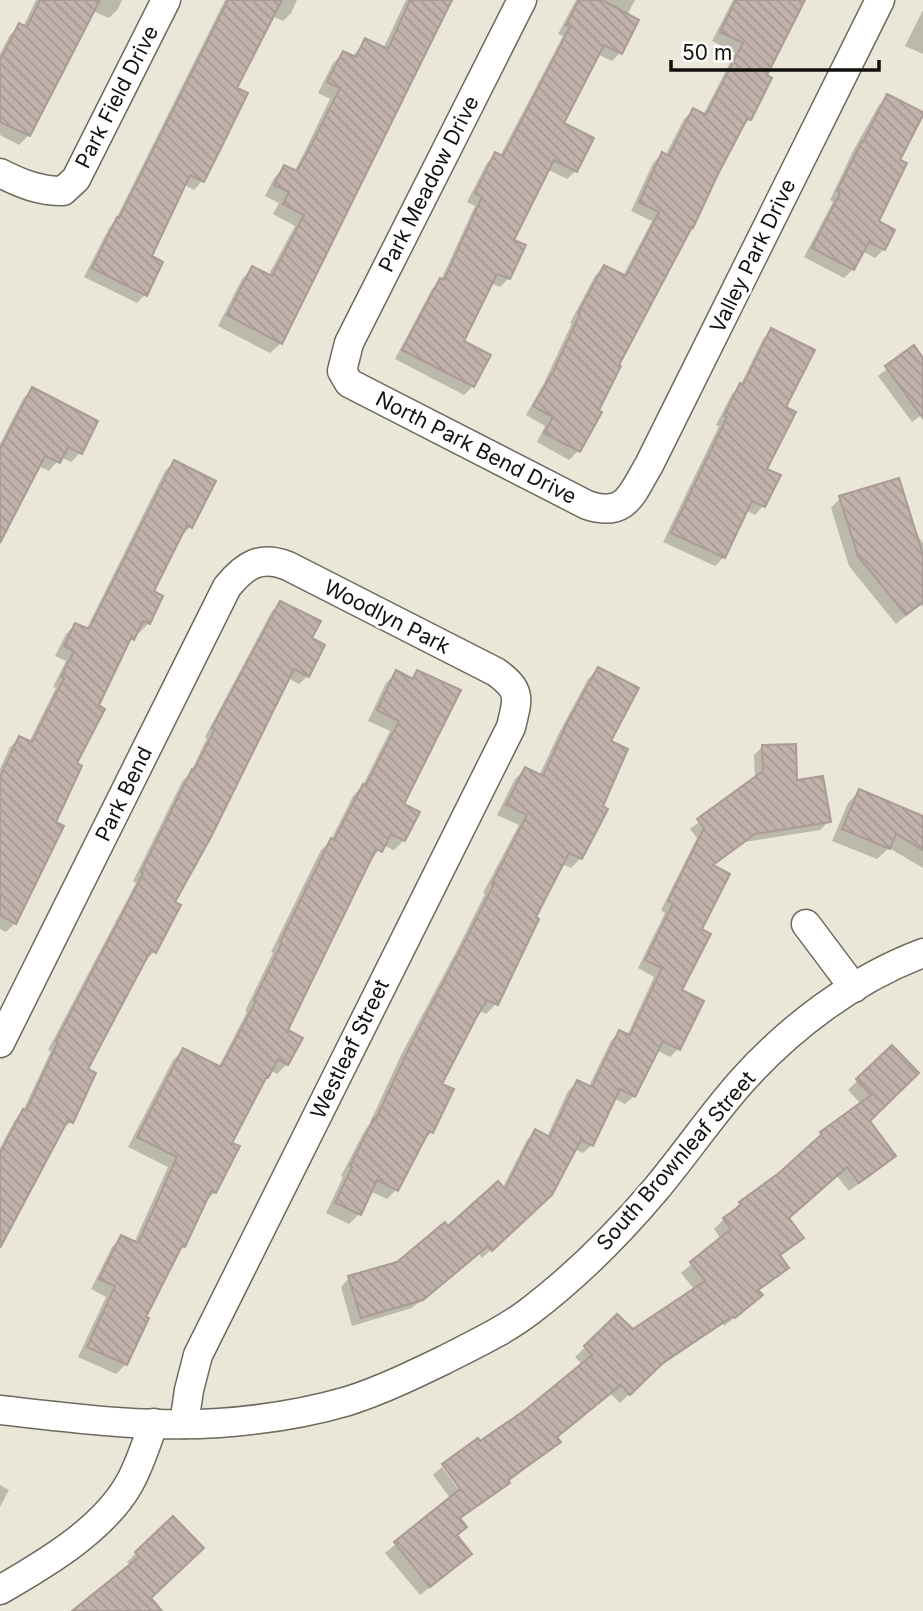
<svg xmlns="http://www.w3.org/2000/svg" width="923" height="1611" viewBox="0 0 923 1611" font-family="Inter,sans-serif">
<defs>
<pattern id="building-back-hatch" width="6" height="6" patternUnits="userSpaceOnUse" patternTransform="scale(1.75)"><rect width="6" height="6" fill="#c1b2ab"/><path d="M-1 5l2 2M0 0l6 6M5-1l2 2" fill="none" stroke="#a59892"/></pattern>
</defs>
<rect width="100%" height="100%" fill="#eae6d8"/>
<g fill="#0003">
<polygon points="36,0 122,0 118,9 109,18 93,11 29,135 19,145 0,135 0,54 10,35 19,26 23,27"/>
<polygon points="225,0 297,0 291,13 283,21 272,16 235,89 202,181 194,190 183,184 150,257 145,295 137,303 84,277 109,228 114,223"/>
<polygon points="406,0 451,0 281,343 270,353 218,326 242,279 253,268 268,276 295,226 273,214 279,203 265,196 274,178 285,167 294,172 305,151 330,99 318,93 333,63 344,53 352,57 366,40 383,49"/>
<polygon points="576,0 635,0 627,15 620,53 612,61 597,54 561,124 576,171 567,179 547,169 512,241 509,278 500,287 491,283 462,342 473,386 464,395 395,359 432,289 441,280 475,206 467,202 487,163 496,154 500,156 563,36 558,34"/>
<polygon points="733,0 805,0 765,76 749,119 741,128 617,366 578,451 569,460 537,442 545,426 526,415 544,383 572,323 570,323 595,276 604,267 623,276 652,221 631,211 653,163 662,154 665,156 684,119 693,110 703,115 735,53 712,41"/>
<polygon points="923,10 923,54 905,46"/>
<polygon points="888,97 877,222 893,231 884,249 875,258 862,251 853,269 844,278 804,257 833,202 830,200 853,151 879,105"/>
<polygon points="771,330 784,407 765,469 778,476 763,506 755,515 746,510 724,557 715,566 663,542 719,426 716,425 732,394 740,386 763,339"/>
<polygon points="913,348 923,361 923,414 912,422 878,376"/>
<polygon points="32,389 80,453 71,462 61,457 49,471 38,466 0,540 0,444 23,399"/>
<polygon points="174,462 190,527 181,536 151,592 149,623 139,633 136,631 124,647 97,706 15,923 6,932 0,929 0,769 10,747 20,738 29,742 56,688 53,687 66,661 55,656 66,634 75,625 86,630 165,471"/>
<polygon points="840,498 914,531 923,543 923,606 919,605 896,624 849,566 831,508"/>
<polygon points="281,603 310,639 308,676 299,684 288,678 173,903 154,952 146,960 86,1070 72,1122 61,1129 0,1244 0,1148 15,1120 22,1113 51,1051 48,1050 136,883 133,881 183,780 190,774 207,738 205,737 272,611"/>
<polygon points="598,669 609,742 581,858 571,868 562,864 533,918 536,920 496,1004 486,1014 479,1010 440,1084 432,1132 422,1141 396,1190 387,1199 370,1191 359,1214 349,1224 326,1213 343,1177 341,1176 365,1130 369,1125 401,1055 456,952 485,894 483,893 519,825 497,815 515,779 525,769 539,776 559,733 588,679"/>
<polygon points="417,672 402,805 404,840 394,850 383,845 370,861 285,1031 287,1064 277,1074 270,1070 230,1143 215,1192 205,1202 183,1246 177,1252 144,1318 126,1364 116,1374 78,1357 106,1297 91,1289 112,1247 122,1237 134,1243 168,1167 128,1147 173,1060 184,1050 218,1068 247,1012 245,1011 273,953 271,952 321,850 330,842 353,796 362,787 390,731 368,721 386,683 397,673 410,679"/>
<polygon points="762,747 829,821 820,830 745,842 712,866 700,930 680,991 679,1048 670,1057 656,1050 634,1096 625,1104 613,1098 592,1145 583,1153 574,1149 542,1204 482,1258 478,1253 412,1308 352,1326 341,1287 349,1278 398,1263 502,1189 527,1140 536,1131 547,1137 568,1091 577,1082 588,1088 611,1041 620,1032 627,1036 654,977 638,968 665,913 661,910 697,838 690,829 755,779 754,755"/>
<polygon points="859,791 923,817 923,868 889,848 877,859 832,841 848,803"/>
<polygon points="892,1047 867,1121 884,1165 849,1191 836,1175 787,1218 801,1238 779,1257 787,1268 757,1291 751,1305 724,1326 723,1324 652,1372 620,1403 611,1394 555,1438 558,1442 549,1451 459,1519 455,1536 460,1563 420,1595 385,1553 451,1499 433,1475 442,1467 464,1497 480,1444 526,1411 583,1365 575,1357 617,1316 632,1332 695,1290 681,1273 721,1239 714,1229 740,1203 780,1174 822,1134 861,1104 848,1090"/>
<polygon points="0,1485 9,1490 0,1507"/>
<polygon points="173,1518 144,1611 75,1611 131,1565 127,1562"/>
</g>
<g fill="url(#building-back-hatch)" stroke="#aa9b95" stroke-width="2">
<polygon points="40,0 100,0 30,136 0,122 0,60 19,23 27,27"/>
<polygon points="228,0 282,0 237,88 248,93 223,144 204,182 190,175 152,256 163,262 147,296 92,268 117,217 119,218"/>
<polygon points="410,0 452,0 282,344 227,315 252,266 272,276 304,215 283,204 289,192 274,185 284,165 297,171 315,138 340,88 327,82 343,51 356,57 365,38 388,49"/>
<polygon points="579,0 602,0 639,20 622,54 604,45 564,123 594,138 577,172 554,160 514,240 526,245 510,279 497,274 464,341 491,355 474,387 402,350 440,278 444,280 482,197 475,193 495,152 503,156 570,27 566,25"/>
<polygon points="736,0 805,0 767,75 772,78 751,120 747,119 718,174 693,228 692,227 619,365 621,366 599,410 602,412 580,452 544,433 553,417 533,406 553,372 580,314 578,313 604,265 626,276 659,212 639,202 662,152 669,156 693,108 706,115 743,43 720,32"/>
<polygon points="887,94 923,112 923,115 900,160 907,163 879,221 895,230 885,250 869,242 854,270 812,248 840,193 837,191 862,141 863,142"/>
<polygon points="771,328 815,350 786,407 796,412 767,469 781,475 765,507 752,501 725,558 671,533 727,417 724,416 740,383 743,385"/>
<polygon points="914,345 923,358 923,418 885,366"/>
<polygon points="32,387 98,421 82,454 68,447 60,463 45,456 0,543 0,449"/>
<polygon points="174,460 216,481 192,528 187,525 154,591 163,596 150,624 143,621 134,640 131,638 99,705 105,709 77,763 82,766 56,822 64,826 16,924 0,915 0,777 19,736 32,742 64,678 61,677 74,651 64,646 75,623 89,629"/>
<polygon points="899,478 923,555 923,602 906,615 858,556 839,496"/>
<polygon points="280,601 321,621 312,638 325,645 309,677 294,669 211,837 175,902 181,905 156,953 151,950 88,1069 96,1073 73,1123 68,1120 0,1248 0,1153 23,1109 26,1111 58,1042 56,1041 143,874 141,872 192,769 194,770 215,729 212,728"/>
<polygon points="598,667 639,688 611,741 628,749 603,806 608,809 582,859 569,853 536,917 539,919 498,1005 487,1000 476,1018 442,1084 454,1089 433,1133 429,1131 398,1191 377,1180 361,1215 335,1203 352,1167 350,1166 374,1118 376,1119 411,1044 465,941 494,884 492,883 527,815 506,805 525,767 543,776 568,721"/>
<polygon points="396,670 413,679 417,670 461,690 404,804 420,812 405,841 391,834 382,852 376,849 288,1030 303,1038 288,1065 278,1059 268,1078 266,1078 232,1143 240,1146 216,1193 211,1191 185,1247 182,1246 146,1317 149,1318 127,1365 87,1347 115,1286 99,1279 121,1235 138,1243 177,1157 137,1137 183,1048 221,1067 256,1001 254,1000 282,943 280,942 331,838 334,840 363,784 366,785 399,721 377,710"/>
<polygon points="796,744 797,780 823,776 831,822 755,834 713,865 730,874 702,929 711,934 682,990 704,1001 680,1050 663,1041 635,1097 620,1089 593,1146 581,1140 552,1195 492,1251 488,1246 423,1300 361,1318 348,1276 397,1262 445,1222 448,1226 498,1181 505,1189 535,1129 550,1137 577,1080 592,1087 619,1030 630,1035 662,968 645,960 673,904 668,901 704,828 697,819 763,771 762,745"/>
<polygon points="859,789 923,816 923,850 896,834 890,849 842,829"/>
<polygon points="892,1045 919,1073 870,1121 896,1156 859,1183 847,1167 789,1218 804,1238 780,1255 789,1268 758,1290 763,1295 735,1318 733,1316 664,1362 630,1395 621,1385 557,1437 561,1442 508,1480 510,1483 460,1518 467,1527 457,1535 472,1554 430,1587 394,1542 460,1489 442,1464 478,1438 480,1441 525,1410 592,1355 584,1346 617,1314 633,1329 705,1281 690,1262 731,1229 723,1218 741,1205 739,1202 779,1173 822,1134 820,1132 871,1095 856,1079"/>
<polygon points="173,1516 204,1548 151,1598 162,1611 72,1611 139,1557 135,1552"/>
</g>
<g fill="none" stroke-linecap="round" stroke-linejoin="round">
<defs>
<g id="minor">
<path d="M522,0L349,343L342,371L349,383L587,505C626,518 631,495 649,465L880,0"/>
<path d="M0,173C22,184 39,191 63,191L76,179L166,0"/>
<polyline points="806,924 854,988"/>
<path d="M0,1043L227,587C245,565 260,555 288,566L496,672C522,691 518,698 511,727L198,1355L189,1390L184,1424"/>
<path d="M0,1410C72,1418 146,1428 219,1423C262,1420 307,1413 348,1401C382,1390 413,1375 444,1360C473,1345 504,1331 530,1311C576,1276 618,1234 656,1189C685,1154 711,1116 741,1082C790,1027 854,979 923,953"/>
<path d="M0,1590C45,1564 103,1530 129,1484C140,1465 146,1443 154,1423"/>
</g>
</defs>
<use href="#minor" stroke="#6d6a5d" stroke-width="31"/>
<use href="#minor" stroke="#fff" stroke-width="28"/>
</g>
<g text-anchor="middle" stroke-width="6" stroke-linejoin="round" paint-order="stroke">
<g font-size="21" fill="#12110c" stroke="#fff">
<text transform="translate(117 97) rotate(-63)" y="7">Park Field Drive</text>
<text transform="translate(429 184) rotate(-63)" y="7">Park Meadow Drive</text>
<text transform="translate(753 256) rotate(-64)" y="7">Valley Park Drive</text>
<text transform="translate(476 448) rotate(27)" y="7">North Park Bend Drive</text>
<text transform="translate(387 617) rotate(27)" y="7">Woodlyn Park</text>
<text transform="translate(124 794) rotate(-64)" y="7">Park Bend</text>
<text transform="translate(350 1049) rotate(-64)" y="7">Westleaf Street</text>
<text transform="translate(676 1161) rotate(-49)" y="7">South Brownleaf Street</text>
</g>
</g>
<path d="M671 60v10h208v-10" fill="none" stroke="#12110c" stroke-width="3.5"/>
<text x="682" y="60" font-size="21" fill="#12110c" stroke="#ffffff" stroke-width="5" paint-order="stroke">50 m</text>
</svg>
